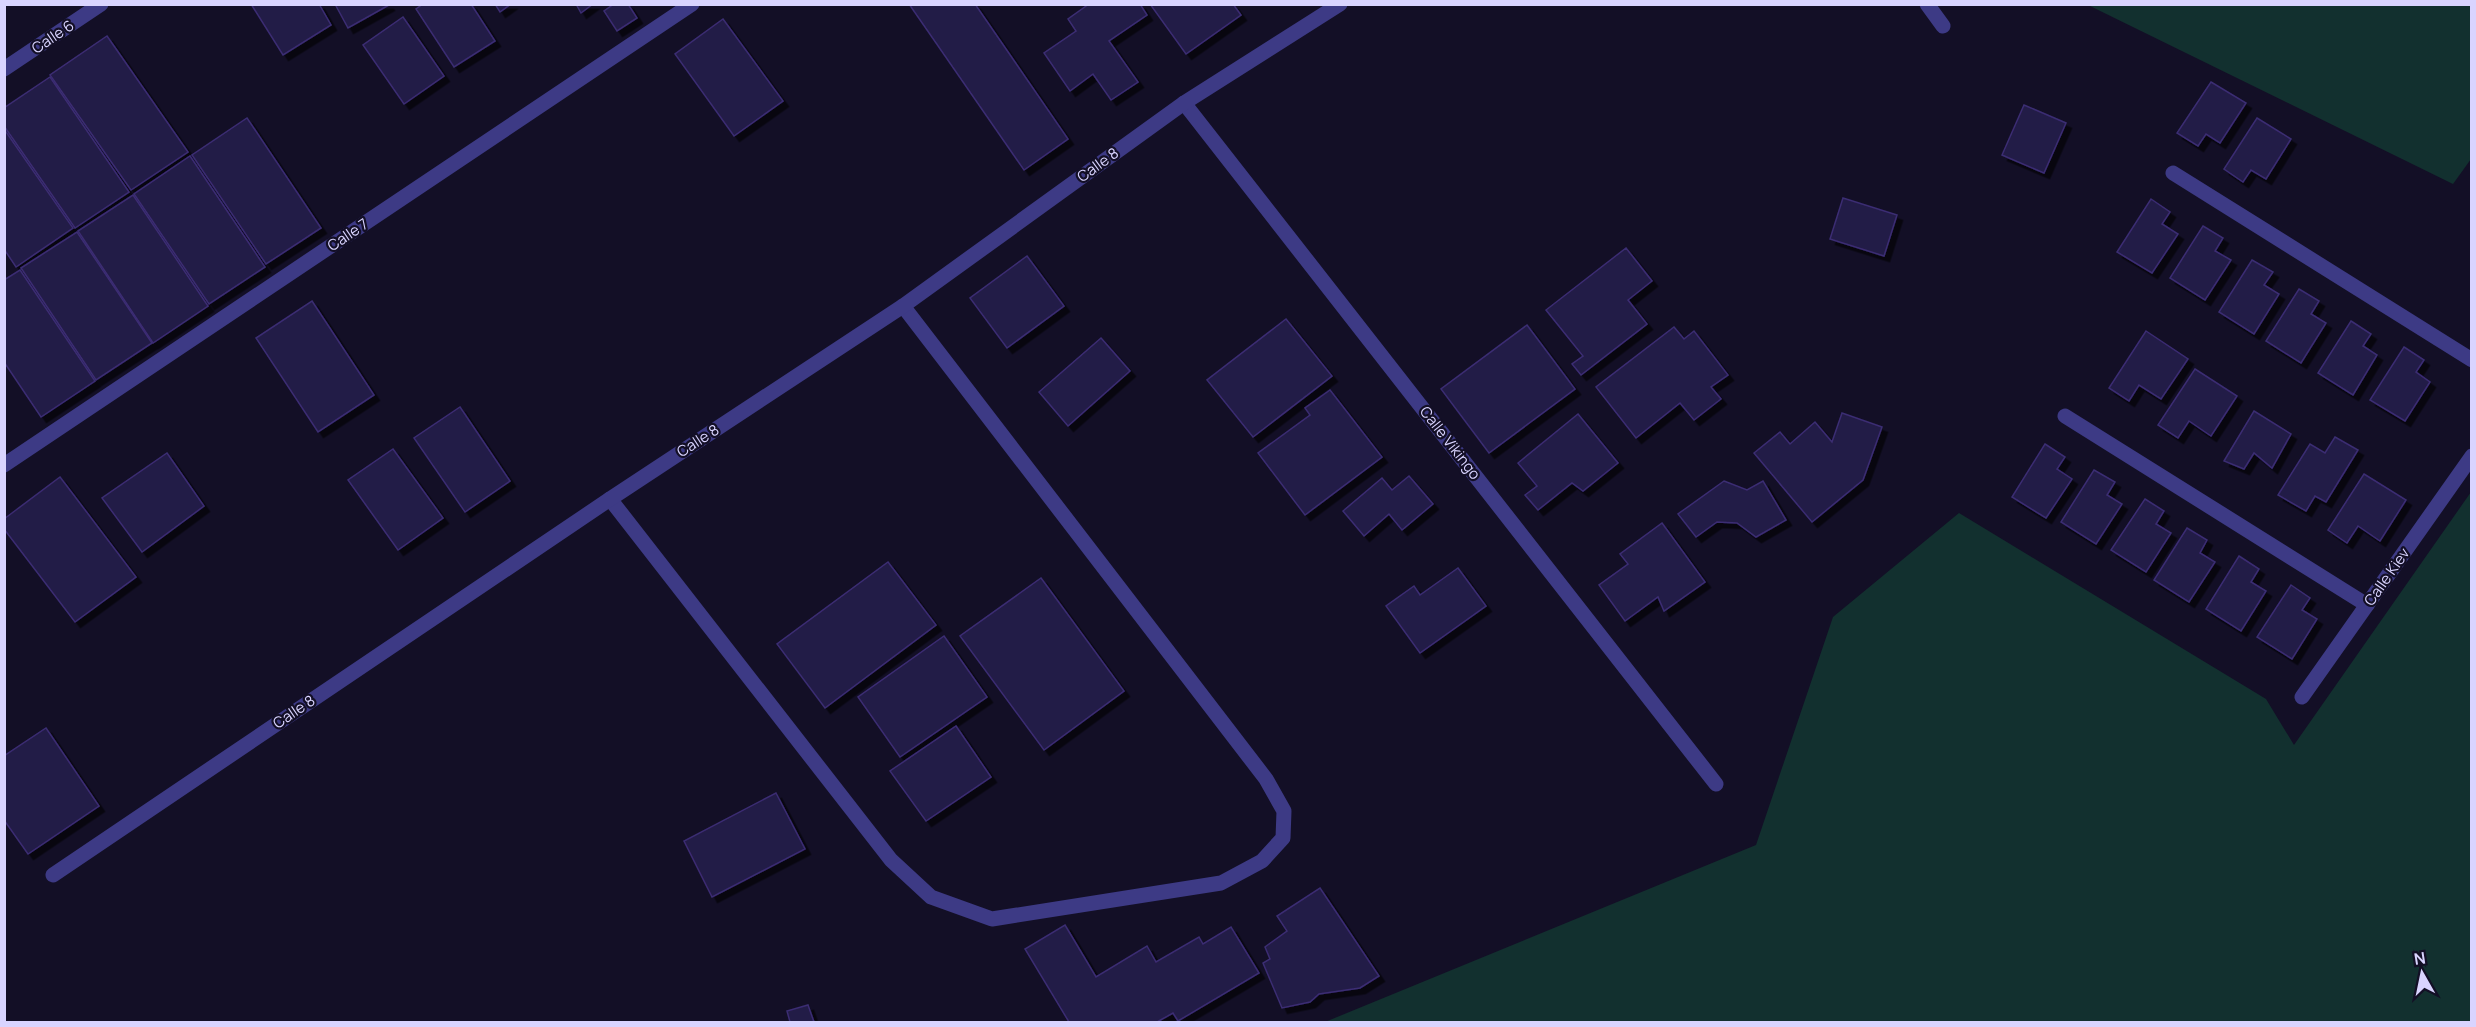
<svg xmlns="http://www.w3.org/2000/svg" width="2476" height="1027" viewBox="0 0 2476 1027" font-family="Manrope,sans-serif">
<defs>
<filter id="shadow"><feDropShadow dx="5.5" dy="5.5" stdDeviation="0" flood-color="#0009"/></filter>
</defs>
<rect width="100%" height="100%" fill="#130f26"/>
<g fill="#12302f">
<polygon points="2088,5 2471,5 2471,159 2453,184"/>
<polygon points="2471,492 2470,1022 1325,1022 1756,845 1833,617 1959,513 2266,699 2294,745"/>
</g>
<g fill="#241b47" stroke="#3b2d73" stroke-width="1.5" filter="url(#shadow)">
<polygon points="251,4 319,4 331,25 283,55"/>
<polygon points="335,4 388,4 389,5 348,28"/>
<polygon points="423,4 471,4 495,41 454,67 416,9"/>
<polygon points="495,4 511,4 500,12"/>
<polygon points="576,4 593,4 581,13"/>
<polygon points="614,4 628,4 637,18 617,31 604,11"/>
<polygon points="909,4 975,4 1068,139 1024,170"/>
<polygon points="1089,4 1140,4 1147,15 1109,41 1138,82 1111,100 1093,74 1070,91 1044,53 1076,31 1068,19"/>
<polygon points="1150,4 1233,4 1241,15 1186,54"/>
<polygon points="403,17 444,76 404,104 363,45"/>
<polygon points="723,19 783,101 734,136 675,54"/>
<polygon points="107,36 188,152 131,190 50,75"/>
<polygon points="50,77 129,192 75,228 4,126 4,108"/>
<polygon points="2211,82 2246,103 2220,143 2206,134 2198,146 2177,133"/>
<polygon points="2024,105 2066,123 2044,173 2002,155"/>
<polygon points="247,118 321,228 266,264 192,155"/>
<polygon points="2257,118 2291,139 2266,179 2251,170 2243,182 2224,169"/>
<polygon points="4,129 73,228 16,267 4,249"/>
<polygon points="190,156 265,267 209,304 134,194"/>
<polygon points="133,195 208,306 153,343 78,231"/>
<polygon points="1843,198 1897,215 1884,256 1830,239"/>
<polygon points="2151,199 2170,212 2162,224 2178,234 2152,273 2117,252"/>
<polygon points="2203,226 2223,238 2215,251 2231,260 2205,300 2170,278"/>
<polygon points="77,232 152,343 96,380 21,268"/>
<polygon points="1626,248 1652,281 1628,300 1647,324 1581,375 1572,364 1583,356 1546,310"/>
<polygon points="1027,256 1064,306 1007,348 970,298"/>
<polygon points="2252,260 2273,272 2264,285 2279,294 2254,334 2219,312"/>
<polygon points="20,270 95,381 41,417 4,362 4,280"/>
<polygon points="2299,289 2319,301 2311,314 2326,323 2301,363 2266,341"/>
<polygon points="312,301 374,395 318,432 256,338"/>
<polygon points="1286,319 1332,376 1253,437 1207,380"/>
<polygon points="2351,321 2371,334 2363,346 2377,355 2353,395 2318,373"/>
<polygon points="1527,325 1575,389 1489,453 1441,389"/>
<polygon points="1674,327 1684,339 1694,331 1728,375 1711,387 1721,399 1694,420 1680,403 1636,438 1596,387"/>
<polygon points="2146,331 2188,359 2161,399 2139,385 2129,401 2109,388"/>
<polygon points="1101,338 1130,371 1068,426 1039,392"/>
<polygon points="2404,347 2424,360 2416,372 2430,382 2405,421 2370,400"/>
<polygon points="2195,369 2237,396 2211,436 2189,421 2178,438 2158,425"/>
<polygon points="1330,390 1382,457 1305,515 1258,453 1310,415 1305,408"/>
<polygon points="460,407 510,481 465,512 414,438"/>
<polygon points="2254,411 2291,434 2272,468 2254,453 2244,469 2224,461"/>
<polygon points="1842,413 1882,427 1863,480 1812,522 1754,453 1780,432 1790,444 1815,422 1832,442"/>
<polygon points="1578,414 1618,463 1583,491 1572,483 1538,510 1525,495 1537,486 1518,463"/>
<polygon points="2335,437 2358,450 2326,502 2315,496 2306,511 2278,495 2310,444 2325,453"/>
<polygon points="2045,444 2065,457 2057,469 2072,479 2046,518 2012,497"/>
<polygon points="393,449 443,518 398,550 348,480"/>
<polygon points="167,453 204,506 142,552 102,498"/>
<polygon points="2094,470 2115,482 2107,495 2122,504 2096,544 2061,522"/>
<polygon points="2364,474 2406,500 2380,541 2358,526 2347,543 2328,530"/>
<polygon points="1409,476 1433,504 1402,530 1389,514 1364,536 1343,511 1382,478 1392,490"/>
<polygon points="60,477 136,577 75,622 4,529 4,519"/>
<polygon points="1724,481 1747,490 1763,481 1786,520 1756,537 1737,523 1717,522 1696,537 1678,514"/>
<polygon points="2145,499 2164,511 2156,524 2171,533 2146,572 2111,550"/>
<polygon points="1662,523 1705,582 1664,611 1658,597 1625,621 1599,585 1628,564 1620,554"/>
<polygon points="2187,528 2207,540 2200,553 2215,562 2189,602 2154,580"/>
<polygon points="2239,556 2259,569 2251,582 2266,591 2241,631 2206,609"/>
<polygon points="888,562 936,625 825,708 777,644"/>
<polygon points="1458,568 1486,606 1420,653 1386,606 1414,586 1420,595"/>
<polygon points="1041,578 1124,691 1044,750 960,636"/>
<polygon points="2291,585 2310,598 2302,610 2317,619 2292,659 2257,637"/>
<polygon points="944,636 987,697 900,757 858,697"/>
<polygon points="956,726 991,777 926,821 890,771"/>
<polygon points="46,728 99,806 28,854 4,820 4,756"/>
<polygon points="776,793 805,849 712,897 684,841"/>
<polygon points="1320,888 1379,976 1360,988 1319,994 1310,1002 1282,1008 1263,963 1270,959 1265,947 1287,931 1277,916"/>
<polygon points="1065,925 1096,977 1147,946 1156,962 1199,937 1203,944 1231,927 1259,973 1178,1021 1173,1013 1157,1022 1069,1022 1025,949"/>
<polygon points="808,1005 814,1022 790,1022 787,1011"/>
</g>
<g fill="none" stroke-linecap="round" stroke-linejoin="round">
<g stroke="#3d3a85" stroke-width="15">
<polyline points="1927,4 1943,26"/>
<polyline points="4,69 101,4"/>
<polyline points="1184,103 1716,784"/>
<polyline points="2173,173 2472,360"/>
<polyline points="2065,416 2367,605"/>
<polyline points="4,465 692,4"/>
<polyline points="610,499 891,860 931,897 992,919 1221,883 1262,861 1283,838 1284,811 1266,779 903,306"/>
<polyline points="2302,697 2472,456"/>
<polyline points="53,875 610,499 903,306 1184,103 1340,4"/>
</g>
</g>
<g text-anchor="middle" stroke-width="4.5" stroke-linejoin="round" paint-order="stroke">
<g font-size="15" fill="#d9d4ff" stroke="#130f26">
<text transform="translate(53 37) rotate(-34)" y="5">Calle 6</text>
<text transform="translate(1098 165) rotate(-36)" y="5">Calle 8</text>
<text transform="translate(348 235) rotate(-34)" y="5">Calle 7</text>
<text transform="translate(698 441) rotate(-33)" y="5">Calle 8</text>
<text transform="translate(1450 443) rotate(52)" y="5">Calle Vikingo</text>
<text transform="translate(2387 577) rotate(-55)" y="5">Calle Kiev</text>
<text transform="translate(294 712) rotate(-34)" y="5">Calle 8</text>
</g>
</g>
<rect width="2476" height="1027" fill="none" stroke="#d9d4ff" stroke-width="12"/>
<g transform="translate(2422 973) rotate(351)" stroke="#130f26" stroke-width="4.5" paint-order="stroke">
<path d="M0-4.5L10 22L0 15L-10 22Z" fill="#d9d4ff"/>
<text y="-9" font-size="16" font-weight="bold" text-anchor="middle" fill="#d9d4ff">N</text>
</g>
</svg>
